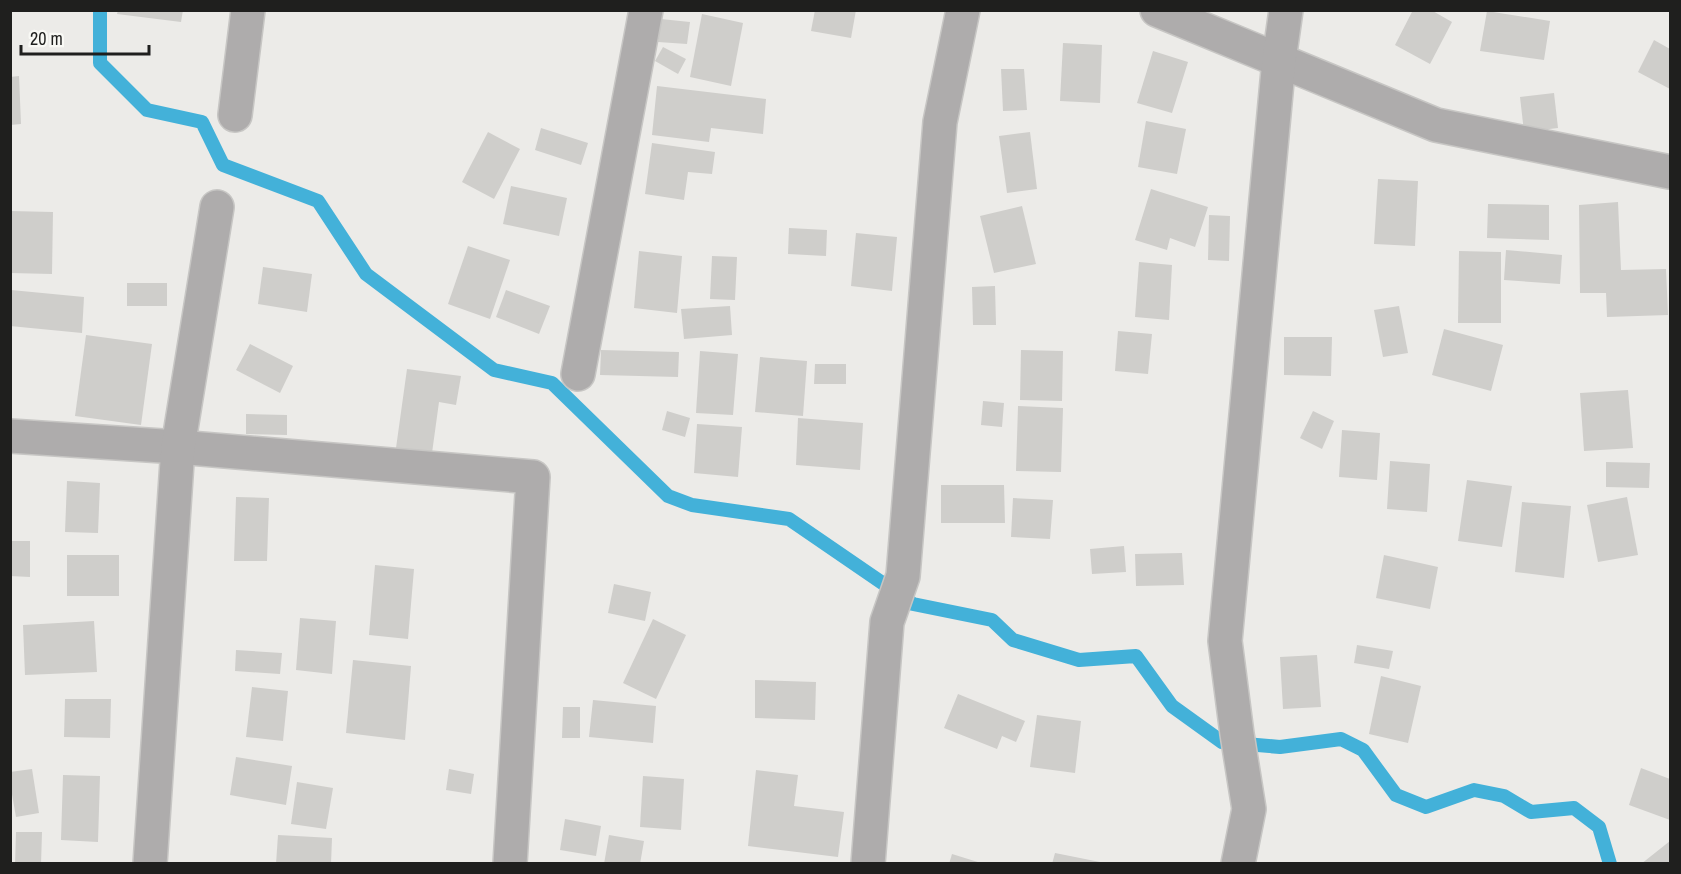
<svg xmlns="http://www.w3.org/2000/svg" width="1681" height="874" viewBox="0 0 1681 874" font-family="'Archivo Narrow',sans-serif">
<rect width="100%" height="100%" fill="#ecebe8"/>
<g fill="none" stroke-linecap="round" stroke-linejoin="round">
<polyline stroke="#43b1d9" stroke-width="14" points="100,10 100,63 147,110 202,122 223,165 318,201 366,274 494,370 552,383 668,496 692,505 789,519 913,604 992,620 1013,640 1079,660 1136,656 1172,706 1222,742 1280,747 1341,739 1363,750 1396,795 1426,807 1474,790 1504,796 1531,812 1574,808 1599,827 1610,864"/>
</g>
<g fill="#cfcecb">
<polygon points="118,10 183,10 181,22 117,14"/>
<polygon points="815,10 856,10 851,38 811,31"/>
<polygon points="1413,10 1431,10 1452,22 1430,64 1395,45"/>
<polygon points="1487,11 1550,21 1544,60 1480,51"/>
<polygon points="702,14 743,23 731,86 690,77"/>
<polygon points="661,19 690,22 687,44 658,42"/>
<polygon points="1654,40 1670,49 1670,89 1638,72"/>
<polygon points="1063,43 1102,45 1100,103 1060,101"/>
<polygon points="663,47 686,59 678,74 655,61"/>
<polygon points="1153,51 1188,62 1172,113 1137,103"/>
<polygon points="1001,69 1024,69 1027,110 1003,111"/>
<polygon points="19,76 21,124 10,125 10,77"/>
<polygon points="657,86 766,99 763,134 711,128 709,142 652,135"/>
<polygon points="1554,93 1558,128 1524,132 1520,97"/>
<polygon points="1146,121 1186,129 1177,174 1138,167"/>
<polygon points="541,128 588,143 581,165 535,150"/>
<polygon points="488,132 520,149 494,199 462,182"/>
<polygon points="1030,132 1037,189 1007,193 999,136"/>
<polygon points="652,143 715,152 712,174 688,172 684,200 645,194"/>
<polygon points="1378,179 1418,181 1415,246 1374,244"/>
<polygon points="511,186 567,198 559,236 503,224"/>
<polygon points="1151,189 1208,207 1195,247 1170,238 1167,250 1135,240"/>
<polygon points="1618,202 1621,270 1666,269 1668,315 1607,317 1606,293 1580,293 1579,205"/>
<polygon points="1488,204 1549,205 1549,240 1487,238"/>
<polygon points="1022,206 1036,264 994,273 980,216"/>
<polygon points="10,211 53,212 52,274 10,273"/>
<polygon points="1209,215 1230,216 1229,261 1208,260"/>
<polygon points="789,228 827,230 826,256 788,254"/>
<polygon points="856,233 897,237 892,291 851,286"/>
<polygon points="468,246 510,260 490,319 448,304"/>
<polygon points="1506,250 1562,255 1560,284 1504,280"/>
<polygon points="639,251 682,256 677,313 634,308"/>
<polygon points="1459,251 1501,252 1501,323 1458,323"/>
<polygon points="712,256 737,257 735,300 710,299"/>
<polygon points="1139,262 1172,265 1169,320 1135,317"/>
<polygon points="263,267 312,274 307,312 258,304"/>
<rect x="127" y="283" width="40" height="23"/>
<polygon points="995,286 996,325 973,325 972,287"/>
<polygon points="11,290 84,297 82,333 10,326"/>
<polygon points="506,290 550,306 539,334 496,317"/>
<polygon points="730,306 732,335 684,339 681,309"/>
<polygon points="1399,306 1408,353 1383,357 1374,310"/>
<polygon points="1444,329 1503,345 1491,391 1432,375"/>
<polygon points="1118,331 1152,334 1148,374 1115,371"/>
<polygon points="86,335 152,344 141,425 75,416"/>
<polygon points="1284,337 1332,337 1331,376 1284,375"/>
<polygon points="250,344 293,366 280,393 236,370"/>
<polygon points="601,350 679,352 678,377 600,375"/>
<polygon points="1021,350 1063,351 1062,401 1020,400"/>
<polygon points="700,351 738,354 733,415 696,413"/>
<polygon points="760,357 807,361 803,416 755,412"/>
<polygon points="815,364 846,364 846,384 814,384"/>
<polygon points="407,369 461,376 456,405 439,402 432,453 396,448"/>
<polygon points="1628,390 1633,448 1584,451 1580,393"/>
<polygon points="983,401 1004,403 1002,427 981,425"/>
<polygon points="1018,406 1063,408 1061,472 1016,471"/>
<polygon points="667,411 690,418 685,437 662,430"/>
<polygon points="1313,411 1334,421 1322,449 1300,438"/>
<polygon points="246,414 287,415 287,435 246,434"/>
<polygon points="798,418 863,423 860,470 796,465"/>
<polygon points="697,424 742,427 738,477 694,473"/>
<polygon points="1342,430 1380,433 1377,480 1339,477"/>
<polygon points="1390,461 1430,464 1427,512 1387,509"/>
<polygon points="1606,462 1650,463 1649,488 1606,487"/>
<polygon points="1467,480 1512,486 1502,547 1458,541"/>
<polygon points="67,481 100,483 98,533 65,532"/>
<polygon points="941,485 1004,485 1005,523 941,523"/>
<polygon points="236,497 269,498 267,561 234,561"/>
<polygon points="1627,497 1638,555 1598,562 1587,505"/>
<polygon points="1013,498 1053,500 1050,539 1011,537"/>
<polygon points="1522,502 1571,506 1564,578 1515,572"/>
<polygon points="10,541 30,541 30,577 10,576"/>
<polygon points="1124,546 1126,572 1092,574 1090,549"/>
<polygon points="1182,553 1184,585 1136,586 1135,554"/>
<rect x="67" y="555" width="52" height="41"/>
<polygon points="1384,555 1438,567 1430,609 1376,598"/>
<polygon points="375,565 414,569 408,639 369,635"/>
<polygon points="614,584 651,592 645,621 608,613"/>
<polygon points="300,618 336,621 332,674 296,670"/>
<polygon points="653,619 686,635 656,699 623,683"/>
<polygon points="94,621 97,672 25,675 23,625"/>
<polygon points="1357,645 1393,651 1389,669 1354,663"/>
<polygon points="236,650 282,653 280,674 235,671"/>
<polygon points="1317,655 1321,707 1283,709 1280,657"/>
<polygon points="353,660 411,666 405,740 346,733"/>
<polygon points="1381,676 1421,686 1408,743 1369,734"/>
<polygon points="755,680 816,682 815,720 755,718"/>
<polygon points="252,687 288,691 283,741 246,737"/>
<polygon points="958,694 1025,721 1016,742 1002,736 997,749 944,728"/>
<polygon points="65,699 111,699 110,738 64,737"/>
<polygon points="593,700 656,706 653,743 589,737"/>
<polygon points="563,707 580,707 580,738 562,738"/>
<polygon points="1037,715 1081,721 1075,773 1030,767"/>
<polygon points="236,757 292,766 286,805 230,795"/>
<polygon points="1641,768 1670,779 1670,820 1629,805"/>
<polygon points="32,769 39,813 16,817 10,783 10,772"/>
<polygon points="449,769 474,774 471,794 446,790"/>
<polygon points="756,770 798,775 794,806 844,812 838,857 748,846"/>
<polygon points="63,775 100,776 98,842 61,840"/>
<polygon points="643,776 684,779 681,830 640,827"/>
<polygon points="297,782 333,788 326,829 291,824"/>
<polygon points="565,819 601,826 596,856 560,850"/>
<polygon points="16,832 42,832 41,864 15,864"/>
<polygon points="278,835 332,838 331,864 276,864"/>
<polygon points="609,835 644,841 640,864 604,864"/>
<polygon points="1670,841 1670,864 1641,864"/>
<polygon points="1055,853 1100,862 1100,864 1052,864"/>
<polygon points="952,854 981,863 981,864 949,864"/>
</g>
<g fill="none" stroke-linecap="round" stroke-linejoin="round">
<defs>
<g id="minor">
<polyline points="1157,10 1436,125 1670,172"/>
<polyline points="235,115 248,10"/>
<polyline points="578,374 646,10"/>
<polyline points="10,436 178,447 533,477 510,864"/>
<polyline points="150,864 178,447 217,207"/>
<polyline points="868,864 887,622 903,576 940,122 963,10"/>
<polyline points="1238,864 1249,809 1237,734 1225,641 1279,60 1286,10"/>
</g>
</defs>
<use href="#minor" stroke="#c7c6c4" stroke-width="36"/>
<use href="#minor" stroke="#aeacac" stroke-width="33"/>
</g>
<rect width="1681" height="874" fill="none" stroke="#1f1f1e" stroke-width="24"/>
<path d="M21 45v9h128v-9" fill="none" stroke="#1f1f1e" stroke-width="3"/>
<text x="30" y="45" font-size="18" fill="#1f1f1e" stroke="#f9f9f5" stroke-width="4.5" paint-order="stroke">20 m</text>
</svg>
